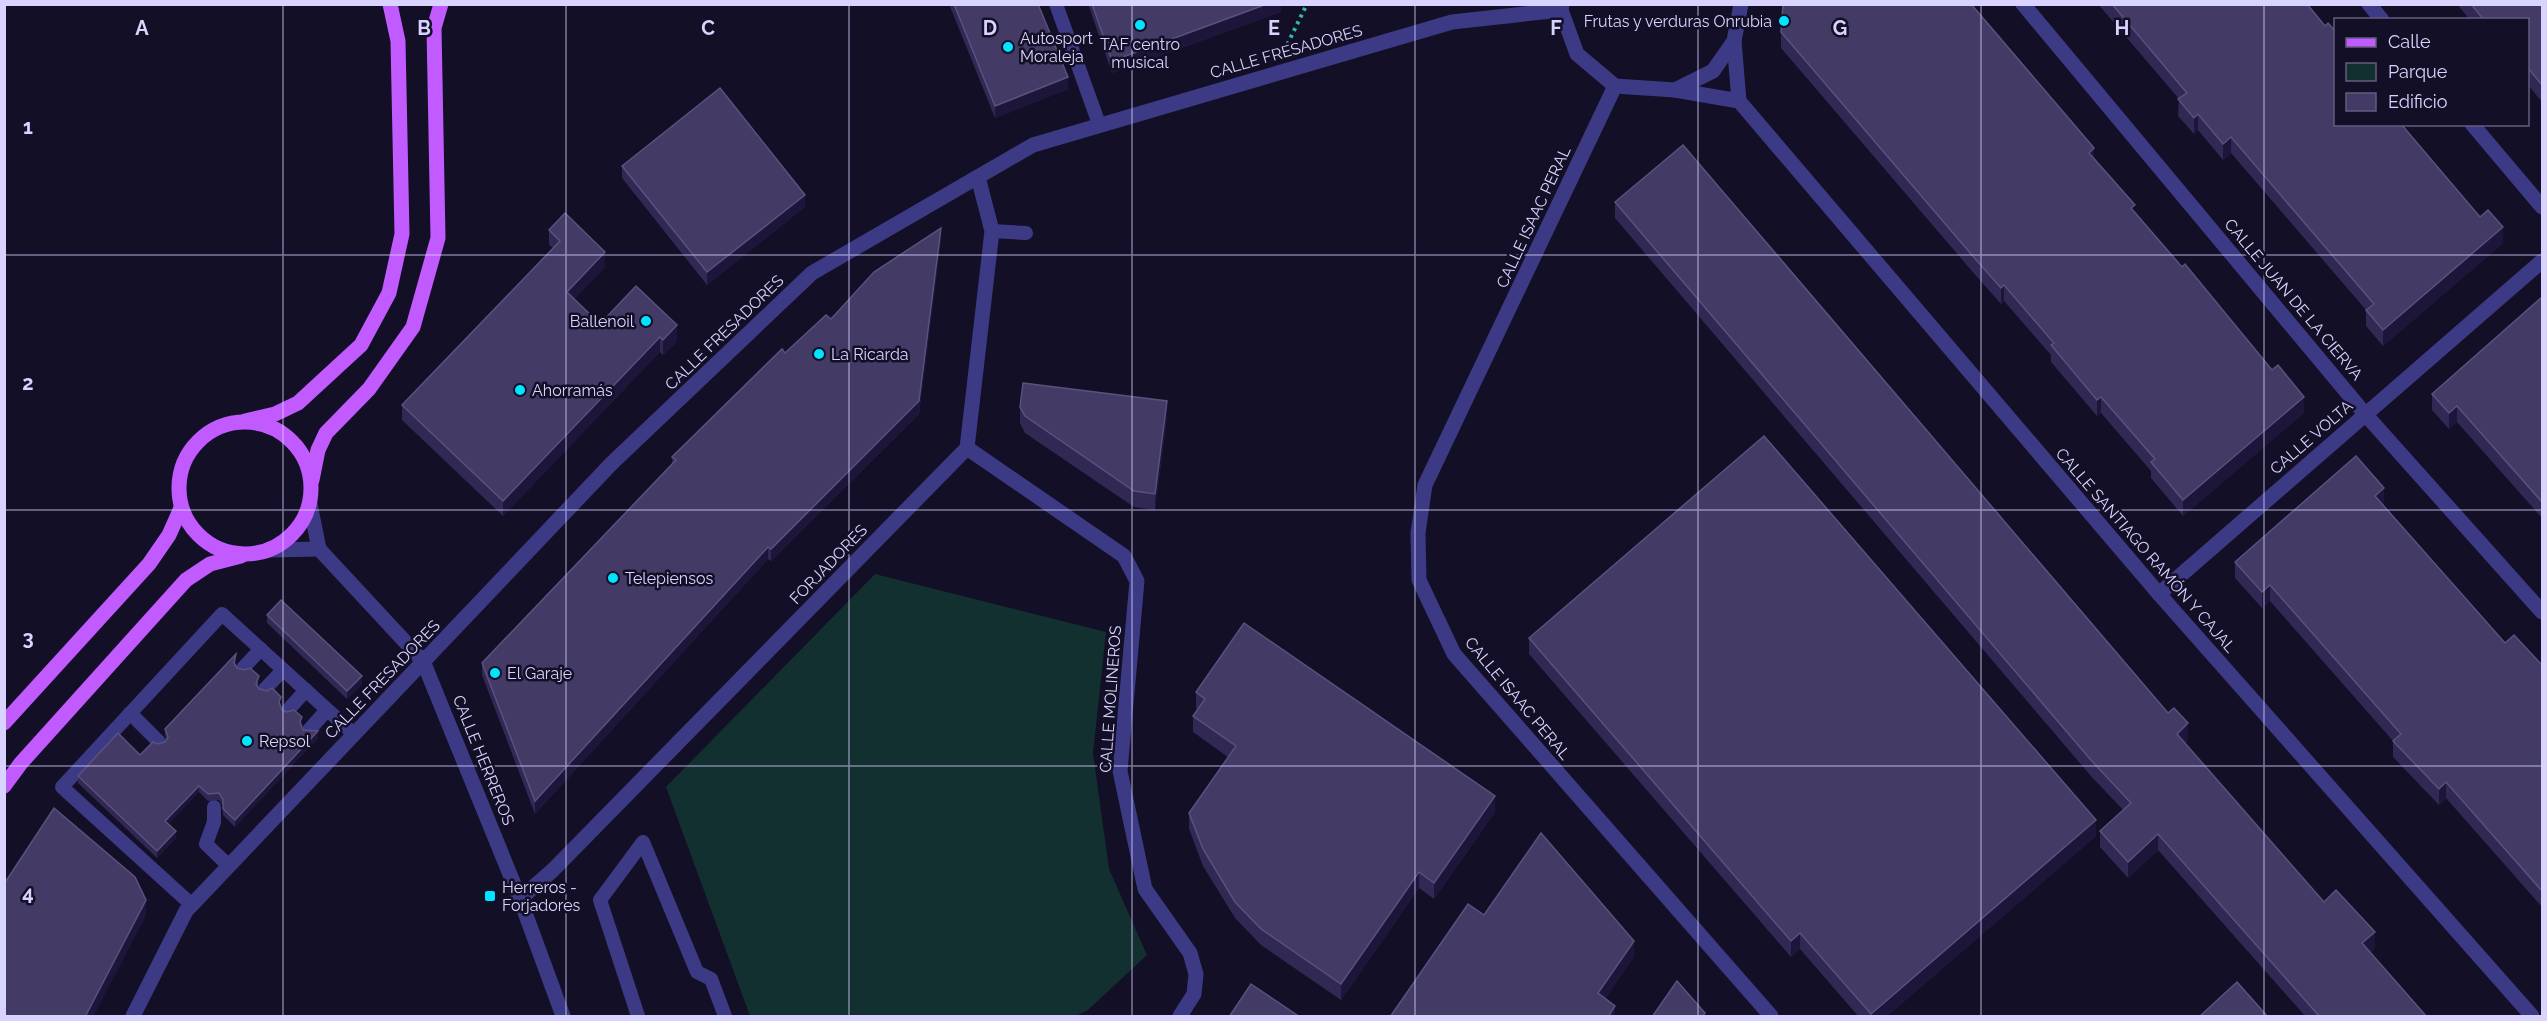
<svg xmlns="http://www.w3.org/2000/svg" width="2547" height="1021" viewBox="0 0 2547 1021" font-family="Raleway,sans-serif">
<rect width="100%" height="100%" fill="#130f26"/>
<polygon fill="#12302f" points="875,574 1106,632 1093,753 1109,869 1147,955 1088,1010 1076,1016 750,1016 666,787"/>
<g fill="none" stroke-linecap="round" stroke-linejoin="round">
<polyline stroke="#2fb8b0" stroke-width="4" stroke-dasharray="3 4.5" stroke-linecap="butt" points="1284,51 1307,4"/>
<g stroke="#3d3a85" stroke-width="14">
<polyline points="1056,4 1099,124"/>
<polyline points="992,231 1026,233"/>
<polyline points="243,668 261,649"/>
<polyline points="265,689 283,670"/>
<polyline points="288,710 306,690"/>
<polyline points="130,713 159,742"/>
<polyline points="309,730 327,710"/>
<polyline points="214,807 214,822 206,844 229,866"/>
<polyline points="192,905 62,787 222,614 354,734"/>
<polyline points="638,1016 600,900 643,842 697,972 711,979 725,1016"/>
</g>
<g stroke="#3d3a85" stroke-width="15">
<polyline points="1562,4 1561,10 1577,54 1615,86 1675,90 1713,71 1734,41 1741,4"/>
<polyline points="2023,4 2365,414 2542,612"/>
<polyline points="2369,4 2382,20"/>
<polyline points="1615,86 1425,485 1418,533 1419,580 1454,654 1771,1016"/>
<polyline points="1675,90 1739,101 1734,41"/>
<polyline points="1739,101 2159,594 2532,1016"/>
<polyline points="2472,124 2542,207"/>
<polyline points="967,448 1124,556 1137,581 1120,771 1145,889 1190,953 1196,974 1194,994 1180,1016"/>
<polyline points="310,504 319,549"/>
<polyline points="319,549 423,661 520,899 563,1016"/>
<polyline points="270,550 319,549"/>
<polyline points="2159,594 2542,261"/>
<polyline points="520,899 553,870 967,448 992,231 978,177"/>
<polyline points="133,1016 186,911 612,463 812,273 1033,145 1452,22 1561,10"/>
</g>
<g stroke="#c25bff" stroke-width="15">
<polyline points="245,421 275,414 298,403 361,345 389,293 402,234 398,41 390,4"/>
<circle cx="245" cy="488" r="66"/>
<polyline points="312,480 318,450 326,433 369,389 413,327 438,238 434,28 441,4"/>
<polyline points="4,723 149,564 169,535 181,508"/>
<polyline points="4,786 21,763 186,580 210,564 241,556"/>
</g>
</g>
<g fill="#312854">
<polygon points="949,4 1038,4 1068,89 995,118"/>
<polygon points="1088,4 1281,4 1281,12 1112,73"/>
<polygon points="2098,4 2307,4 2336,124 2503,243 2383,346 2366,326 2366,310 2231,153 2223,160 2198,130 2194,134 2178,116 2179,99"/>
<polygon points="2457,4 2542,4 2542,102 2528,85 2528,20 2470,20"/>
<polygon points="1781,32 2094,158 2135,212 2304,413 2183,516 2151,478 2151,471 2101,413 2097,416 2051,362 2051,355 2004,301 2001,304 1971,270 1781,48"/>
<polygon points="622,166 805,207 707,285 622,178"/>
<polygon points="1615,202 2188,739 2185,743 2324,902 2375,948 2370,953 2427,1017 2306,1017 2158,850 2128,878 2100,847 2100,831 2123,810 2090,775 1615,218"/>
<polygon points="549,230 605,267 574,299 600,324 677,341 663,355 660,352 503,516 402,420 402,405 553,248 549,245"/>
<polygon points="941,240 919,414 771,561 768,559 535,814 482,675 482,663 672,464 672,457 785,353 831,319"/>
<polygon points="2542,297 2542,518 2457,422 2449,429 2432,410 2432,394"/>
<polygon points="1020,407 1167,417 1155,510 1134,507 1025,433 1020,423"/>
<polygon points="2384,504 2383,505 2505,643 2542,665 2542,907 2446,798 2439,805 2393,757 2393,741 2270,601 2262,608 2235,578 2235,562"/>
<polygon points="267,615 362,684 347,699 267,623"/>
<polygon points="1529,638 2096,836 1886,1017 1859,1017 1800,949 1791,957 1529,654"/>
<polygon points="236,661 235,665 237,668 259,683 258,686 259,689 281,704 280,706 282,710 302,724 301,726 303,730 318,738 235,827 223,815 223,806 219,800 208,801 199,792 168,824 176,838 157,858 78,783 78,776 140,755 157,744 165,742 166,740 165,735 165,729"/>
<polygon points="1196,692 1495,812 1434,899 1419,888 1341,1000 1261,945 1235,918 1203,866 1189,829 1189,813 1228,757 1193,732 1193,716 1197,709 1196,708"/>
</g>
<g fill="#1d163a">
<polygon points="1267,4 1281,4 1281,12 1112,73 1112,61"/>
<polygon points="1068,77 1068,89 995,118 995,106"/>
<polygon points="2198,114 2198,130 2194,134 2194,118"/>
<polygon points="2231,137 2231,153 2223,160 2223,144"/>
<polygon points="2094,148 2094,164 2089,153"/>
<polygon points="805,195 805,207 707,285 707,272"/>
<polygon points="2503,227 2503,243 2383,346 2383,330"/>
<polygon points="941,228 941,240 919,414 771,561 771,549"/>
<polygon points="605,252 605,267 567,307 567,292"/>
<polygon points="2004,285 2004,301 2001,304 2001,288"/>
<polygon points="677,325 677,341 663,355 663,340"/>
<polygon points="660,337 660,352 503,516 503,501"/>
<polygon points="2101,397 2101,413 2097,416 2097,400"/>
<polygon points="2304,397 2304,413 2183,516 2183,500"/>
<polygon points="1167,401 1167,417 1155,510 1155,494"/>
<polygon points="2457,406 2457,422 2449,429 2449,413"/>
<polygon points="2384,488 2384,504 2375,512 2375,496"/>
<polygon points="768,547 768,559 535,814 535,801"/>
<polygon points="2270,585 2270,601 2262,608 2262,592"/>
<polygon points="362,676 362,684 347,699 347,691"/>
<polygon points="2188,723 2188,739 2177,750 2177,734"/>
<polygon points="318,731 318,738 235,827 235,820"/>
<polygon points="2446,782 2446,798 2439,805 2439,789"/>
<polygon points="199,786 199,792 165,828 165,821"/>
<polygon points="1495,796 1495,812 1434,899 1434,883"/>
<polygon points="2096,820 2096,836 1886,1017 1871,1017 1871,1014"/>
<polygon points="176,831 176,838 157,858 157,851"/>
<polygon points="2158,834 2158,850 2128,878 2128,862"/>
<polygon points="1419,872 1419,888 1341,1000 1341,984"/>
<polygon points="146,900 146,916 93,1017 85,1017"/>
<polygon points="2375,932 2375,948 2362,959 2362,943"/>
<polygon points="1800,933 1800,949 1791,957 1791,941"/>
<polygon points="1634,941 1634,957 1598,1010 1598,993"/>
<polygon points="1615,1006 1615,1017 1608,1017"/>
</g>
<g fill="#433a66" stroke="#5a527e" stroke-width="1.5">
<polygon points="954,4 1038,4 1068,77 995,106"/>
<polygon points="1092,4 1267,4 1112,61"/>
<polygon points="1783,4 1971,4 2094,148 2089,153 2135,205 2131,208 2182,267 2185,264 2272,370 2278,365 2304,397 2183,500 2151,462 2155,459 2101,397 2097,400 2051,345 2054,343 2004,285 2001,288 1971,254 1781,32"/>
<polygon points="2112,4 2307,4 2325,26 2328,23 2336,32 2336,124 2401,124 2480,217 2488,210 2503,227 2383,330 2366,310 2374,304 2231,137 2223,144 2198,114 2194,118 2178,99 2187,93"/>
<polygon points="2471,4 2542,4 2542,85 2528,68 2528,20 2484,20"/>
<polygon points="720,88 805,195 707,272 622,166"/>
<polygon points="1683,145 2168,713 2174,708 2188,723 2177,734 2324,902 2336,890 2375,932 2362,943 2427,1017 2320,1017 2158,834 2128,862 2100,831 2131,803 2090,759 1615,202"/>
<polygon points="565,213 605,252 567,292 600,324 636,286 677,325 663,340 660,337 503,501 402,405 560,241 549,230"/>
<polygon points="941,228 919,401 771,549 768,547 535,801 482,663 676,460 672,457 782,349 785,353 826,315 831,319 874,272"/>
<polygon points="2542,297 2542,502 2457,406 2449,413 2432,394"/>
<polygon points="1023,383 1167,401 1155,494 1134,491 1025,416 1020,407"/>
<polygon points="1764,436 2096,820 1871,1014 1800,933 1791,941 1529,638"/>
<polygon points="2356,456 2384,488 2375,496 2505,643 2514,635 2542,665 2542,891 2446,782 2439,789 2393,741 2401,734 2270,585 2262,592 2235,562"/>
<polygon points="281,600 362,676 347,691 267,615"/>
<polygon points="1244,623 1495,796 1434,883 1419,872 1341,984 1261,929 1235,902 1203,849 1189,813 1236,746 1193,716 1205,699 1196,692"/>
<polygon points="236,654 234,663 237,668 245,670 250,668 259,676 256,684 259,689 267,691 272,688 281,697 279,702 282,710 287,712 294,710 302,717 300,722 303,730 318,731 235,820 223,809 223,800 219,793 208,794 199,786 165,821 176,831 157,851 78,776 118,733 140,755 153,742 157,744 165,742 168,737 165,729"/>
<polygon points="54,808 135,877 146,900 85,1017 4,1017 4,884"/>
<polygon points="1541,833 1634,941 1598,993 1615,1006 1608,1017 1390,1017 1468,904 1484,915"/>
<polygon points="1677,981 1705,1013 1702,1017 1652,1017"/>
<polygon points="2237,982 2268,1017 2199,1017"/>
<polygon points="1251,984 1300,1017 1229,1017"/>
</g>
<path fill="none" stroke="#d9d4ff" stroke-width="1.5" stroke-opacity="0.55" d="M283,4V1016M566,4V1016M849,4V1016M1132,4V1016M1415,4V1016M1698,4V1016M1981,4V1016M2264,4V1016M4,255H2542M4,510H2542M4,766H2542"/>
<g fill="#00e5ff" stroke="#130f26" stroke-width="2">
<circle cx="1784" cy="21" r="6"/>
<circle cx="1140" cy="25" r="6"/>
<circle cx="1008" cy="47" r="6"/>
<circle cx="646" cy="321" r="6"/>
<circle cx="819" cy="354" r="6"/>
<circle cx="520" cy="390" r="6"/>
<circle cx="613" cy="578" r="6"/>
<circle cx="495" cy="673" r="6"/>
<circle cx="247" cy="741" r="6"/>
<rect x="484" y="890" width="12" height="12" rx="3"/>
</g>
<g text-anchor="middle" stroke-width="5" stroke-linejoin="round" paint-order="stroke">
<g font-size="16" fill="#d9d4ff" stroke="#130f26" text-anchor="start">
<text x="1772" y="27" text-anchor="end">Frutas y verduras Onrubia</text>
<text x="1020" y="44">Autosport<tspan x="1020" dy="18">Moraleja</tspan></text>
<text x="1140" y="50" text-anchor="middle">TAF centro<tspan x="1140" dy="18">musical</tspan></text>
<text x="634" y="327" text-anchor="end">Ballenoil</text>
<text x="831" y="360">La Ricarda</text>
<text x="532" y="396">Ahorramás</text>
<text x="625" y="584">Telepiensos</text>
<text x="507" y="679">El Garaje</text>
<text x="259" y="747">Repsol</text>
<text x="502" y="893">Herreros -<tspan x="502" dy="18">Forjadores</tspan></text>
</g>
<g font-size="16" fill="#d9d4ff" stroke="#130f26">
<text transform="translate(1286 51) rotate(-16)" y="6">CALLE FRESADORES</text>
<text transform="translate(1533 217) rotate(-65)" y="6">CALLE ISAAC PERAL</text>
<text transform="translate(2294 299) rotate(50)" y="6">CALLE JUAN DE LA CIERVA</text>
<text transform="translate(724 332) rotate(-44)" y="6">CALLE FRESADORES</text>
<text transform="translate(2311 437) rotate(-41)" y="6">CALLE VOLTA</text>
<text transform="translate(2146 550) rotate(49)" y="6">CALLE SANTIAGO RAMÓN Y CAJAL</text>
<text transform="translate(828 564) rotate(-46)" y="6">FORJADORES</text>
<text transform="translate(382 679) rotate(-46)" y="6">CALLE FRESADORES</text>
<text transform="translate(1518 698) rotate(50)" y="6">CALLE ISAAC PERAL</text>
<text transform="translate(1110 699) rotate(-86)" y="6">CALLE MOLINEROS</text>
<text transform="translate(484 760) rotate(68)" y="6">CALLE HERREROS</text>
</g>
</g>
<g font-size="20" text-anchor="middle" font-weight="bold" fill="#d9d4ff" stroke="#130f26" stroke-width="5" stroke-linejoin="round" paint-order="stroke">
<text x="142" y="35">A</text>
<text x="424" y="35">B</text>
<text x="708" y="35">C</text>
<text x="990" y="35">D</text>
<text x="1274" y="35">E</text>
<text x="1556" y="35">F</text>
<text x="1840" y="35">G</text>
<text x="2122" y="35">H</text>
<text x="28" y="134">1</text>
<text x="28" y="390">2</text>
<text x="28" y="645">3</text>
<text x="28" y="900">4</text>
</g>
<rect width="2547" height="1021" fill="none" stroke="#d9d4ff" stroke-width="12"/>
<rect x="2334" y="18" width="195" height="108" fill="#130f26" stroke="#625e7d" stroke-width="1.5"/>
<rect x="2346" y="38" width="30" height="9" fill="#c25bff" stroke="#625e7d" stroke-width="1.5"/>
<text x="2388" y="48" font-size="18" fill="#d9d4ff">Calle</text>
<rect x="2346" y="63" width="30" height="18" fill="#12302f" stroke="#625e7d" stroke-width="1.5"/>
<text x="2388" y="78" font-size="18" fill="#d9d4ff">Parque</text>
<rect x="2346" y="93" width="30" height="18" fill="#433a66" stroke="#625e7d" stroke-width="1.5"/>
<text x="2388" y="108" font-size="18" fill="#d9d4ff">Edificio</text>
</svg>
